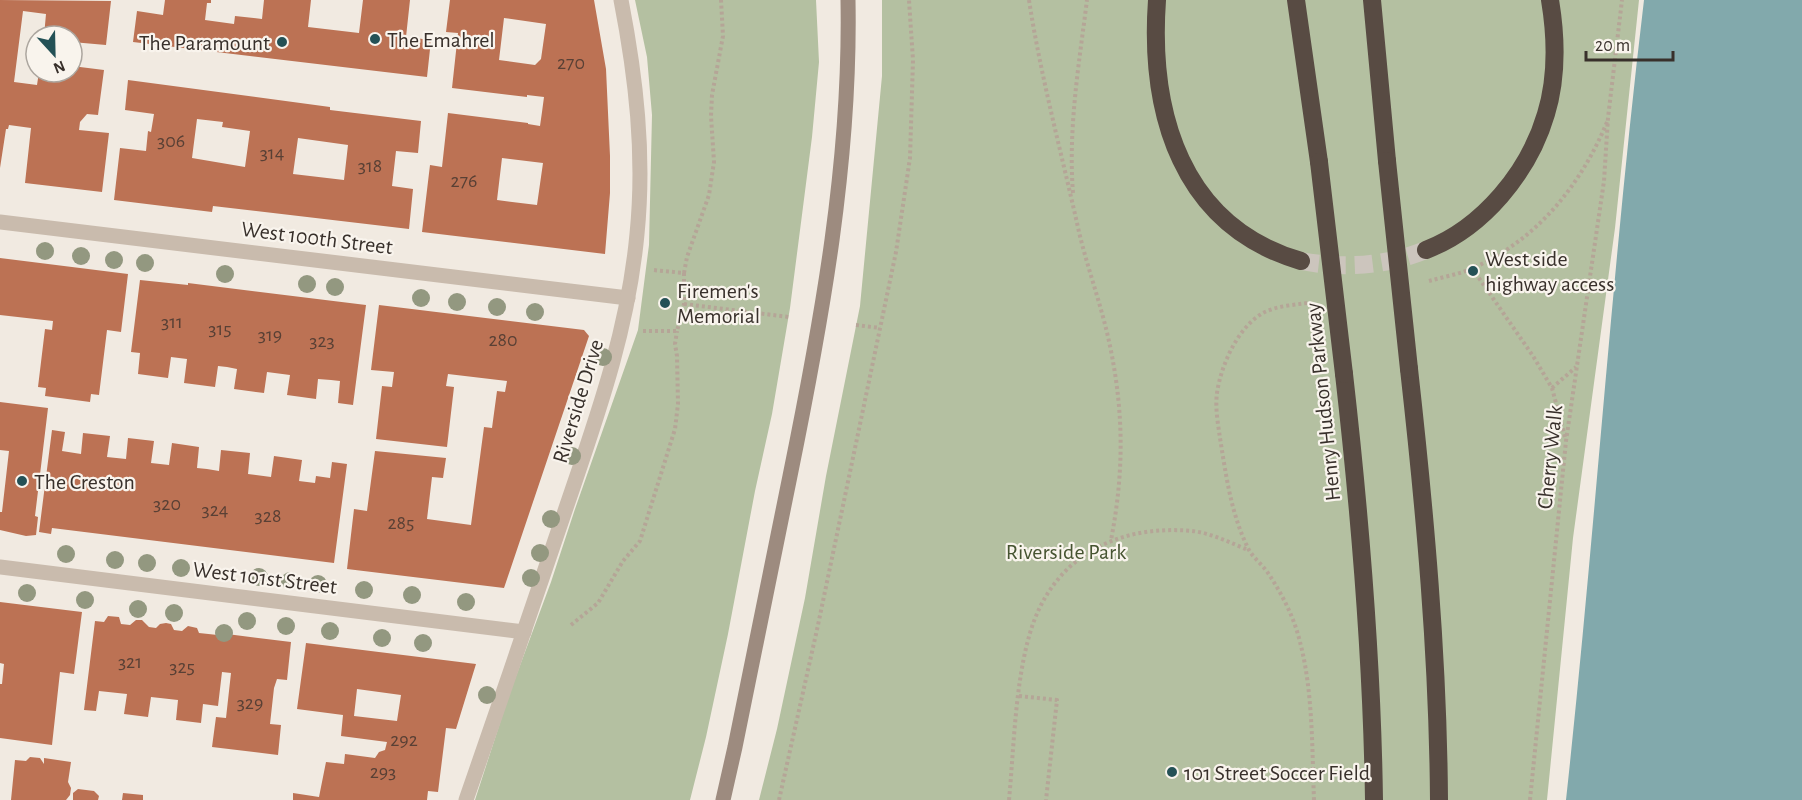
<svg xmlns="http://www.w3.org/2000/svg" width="1802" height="800" viewBox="0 0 1802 800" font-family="'Alegreya Sans',sans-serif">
<rect width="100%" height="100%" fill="#f1eae1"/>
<g fill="#b4c0a1">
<polygon points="635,0 816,0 819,62 812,137 790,308 772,414 755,491 728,634 706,737 690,800 475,800 509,695 551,582 575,509 638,330 649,245 652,115 647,57"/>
<polygon points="882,0 1639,0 1615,228 1573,538 1547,800 759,800 777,729 805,598 826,476 860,306 882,76"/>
</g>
<path fill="#82a9ac" d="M1644,0H1802V800H1566C1595,534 1612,266 1644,0Z"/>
<g fill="#bc7254" fill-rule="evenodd">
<polygon points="0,0 111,1 106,45 72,42 72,36 44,36 46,14 23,11 14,82 37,85 39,72 72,72 72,66 104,70 98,115 87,114 80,122 79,130 109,133 102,192 25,183 31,128 9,125 8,129 6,129 0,168"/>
<polygon points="165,0 211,0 211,3 207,3 205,20 234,24 235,16 262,19 264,0 311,0 308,27 359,33 363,0 410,0 406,37 431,40 427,77 133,42 137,11 163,15"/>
<path d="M450,0H594L606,69L610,156V193L605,254L422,232L430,165L442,167L448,113L528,123V124L540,126L542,112L544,97L527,95V97L452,88L458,33L446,32ZM504,18L546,24L541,59L535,65L499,60ZM502,158L543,163L537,205L497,200Z"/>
<path d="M128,80L330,107V110L421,121L418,153L396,151L392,186L413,189L409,229L213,206L212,212L114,200L120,148L146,151L148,131L151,132L154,114L125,110ZM197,119L223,122L222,127L250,131L245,167L192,158ZM298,138L348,145L344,180L293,174Z"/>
<polygon points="0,258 128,274 121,332 107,330 99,395 91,394 90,402 45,396 46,388 38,387 45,329 52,330 53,321 0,315"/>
<polygon points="140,280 188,285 188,283 366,305 353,405 338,403 340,381 331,380 318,379 316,399 287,395 290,375 267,372 264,393 234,389 237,369 227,367 218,366 215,387 184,383 187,359 171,357 168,378 138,374 140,353 131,352"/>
<polygon points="379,305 584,330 589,336 504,588 347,569 354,509 367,511 375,451 446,458 443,478 432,477 427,519 471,525 484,427 492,428 497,391 505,392 507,381 448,374 446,386 454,387 447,447 376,439 382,386 392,387 394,372 371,370"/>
<polygon points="0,402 48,408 35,516 38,517 36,535 26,536 0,530 0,512 2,512 9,451 0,450"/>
<polygon points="52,430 65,432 62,451 81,454 83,433 110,436 107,457 126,459 128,438 154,441 151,463 169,465 172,443 199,447 197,468 207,469 219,471 221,450 250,453 248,474 271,477 274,456 302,460 299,481 315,483 316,476 330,478 332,462 347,464 334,563 52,528 51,534 39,532"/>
<polygon points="0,602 82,612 74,674 60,672 52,745 0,738 0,684 2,684 4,664 0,663"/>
<polygon points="108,616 119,617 121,624 130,625 136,620 142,620 149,627 156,628 160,624 166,623 171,624 174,630 182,631 188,626 197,628 199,633 227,636 227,634 291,642 287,680 277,679 274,688 270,724 281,725 278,755 212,747 216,717 226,718 231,673 222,672 218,706 203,704 201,723 176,720 178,700 151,697 148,717 124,714 127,694 99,691 96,711 84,710 95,621 104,622"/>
<path d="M306,643L476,664L456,729L446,728L438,792L428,791L427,800H293V793L319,797L326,762L344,764L345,754L375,758L379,752L385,750L387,742L341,736L343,715L297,709ZM357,689L401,695L397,721L354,716Z"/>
<polygon points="30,757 40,758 44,764 44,758 71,762 68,782 71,788 70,795 66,800 11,800 15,760 26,761"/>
<polygon points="78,789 94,791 99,796 98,800 73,800 73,793"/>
<polygon points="123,793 143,795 143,800 122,800"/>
</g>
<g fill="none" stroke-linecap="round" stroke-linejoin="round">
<path stroke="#ccc5bd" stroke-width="18" stroke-dasharray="18 9" stroke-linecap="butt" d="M1301,261C1342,269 1386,266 1426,250"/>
<g stroke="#b5a597" stroke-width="4" stroke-dasharray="3 3" stroke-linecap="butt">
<path d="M1029,0C1041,78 1062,155 1079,232C1088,270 1102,307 1110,346C1124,413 1124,473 1111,540"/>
<path d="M1073,193C1068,128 1079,64 1087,0"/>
<polyline points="1472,268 1533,356 1552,388 1565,437"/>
<polyline points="684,273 687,257 709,195 714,162 711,116 712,95 723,36 721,0"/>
<path d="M1429,281C1443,277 1460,274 1473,268C1537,240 1581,185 1607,122"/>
<path d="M1307,303C1293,305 1276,306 1263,313C1238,327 1221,365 1217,393C1215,408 1218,424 1220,438C1226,475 1231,514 1248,548C1252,557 1262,564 1268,573C1282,594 1294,617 1300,642C1313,691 1312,749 1314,800"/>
<polyline points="684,304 789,317"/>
<polyline points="856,325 880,328"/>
<polyline points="643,331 677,331 684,304 684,273 653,270"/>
<polyline points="1552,388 1576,367"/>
<polyline points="571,625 598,603 623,561 640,541 675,429 678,404 677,356 675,344 677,331"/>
<polyline points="1019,696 1057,700 1046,800"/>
<polyline points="779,800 818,625 896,252 910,158 913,60 909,0"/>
<path d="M1009,800C1014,747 1015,684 1030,633C1052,558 1116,524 1192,531C1211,533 1231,543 1248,550"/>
<polyline points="1530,800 1566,441 1604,181 1608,118 1622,0"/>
</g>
<g stroke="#c9bbad" stroke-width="15">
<polyline points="0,222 628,298"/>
<polyline points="0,567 524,632"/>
<path d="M466,800C500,702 534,603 567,505C598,414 628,330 637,234C645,155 636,77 621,0"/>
</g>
<path stroke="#9d8b7f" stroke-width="15" d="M723,800L735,747C753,656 772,566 790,476C822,319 851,160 848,0"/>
<g stroke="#584b43" stroke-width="18">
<path d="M1157,0C1149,113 1181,226 1301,261"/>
<polyline points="1296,0 1319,162"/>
<polyline points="1372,0 1387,161"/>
<path d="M1426,250C1483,228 1529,172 1546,114C1557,78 1556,36 1550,0"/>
<path d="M1409,369C1425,512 1438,656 1439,800"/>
<path d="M1344,374C1360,515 1372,658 1374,800"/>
</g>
<g stroke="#584b43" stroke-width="18">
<polyline points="1387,161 1409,369"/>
<polyline points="1319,162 1344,374"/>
</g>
</g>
<g fill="#939880">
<circle cx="45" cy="251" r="9"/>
<circle cx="81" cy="256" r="9"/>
<circle cx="114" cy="260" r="9"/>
<circle cx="145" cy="263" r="9"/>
<circle cx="225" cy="274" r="9"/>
<circle cx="307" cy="284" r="9"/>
<circle cx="335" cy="287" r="9"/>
<circle cx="421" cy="298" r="9"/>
<circle cx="457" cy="302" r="9"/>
<circle cx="497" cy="307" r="9"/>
<circle cx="535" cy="312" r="9"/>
<circle cx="603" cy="357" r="9"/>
<circle cx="572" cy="456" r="9"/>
<circle cx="551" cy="519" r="9"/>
<circle cx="540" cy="553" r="9"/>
<circle cx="66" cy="554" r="9"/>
<circle cx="115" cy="560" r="9"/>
<circle cx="147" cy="563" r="9"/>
<circle cx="181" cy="568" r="9"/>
<circle cx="259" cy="577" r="9"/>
<circle cx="531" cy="578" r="9"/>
<circle cx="290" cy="581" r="9"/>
<circle cx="318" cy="584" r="9"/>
<circle cx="364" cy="590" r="9"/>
<circle cx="27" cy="593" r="9"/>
<circle cx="412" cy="595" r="9"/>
<circle cx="85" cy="600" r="9"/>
<circle cx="466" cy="602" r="9"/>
<circle cx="138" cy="609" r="9"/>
<circle cx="174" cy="613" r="9"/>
<circle cx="247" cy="621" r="9"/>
<circle cx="286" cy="626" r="9"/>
<circle cx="330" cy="631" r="9"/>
<circle cx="224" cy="633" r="9"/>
<circle cx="382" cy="638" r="9"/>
<circle cx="423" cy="643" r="9"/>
<circle cx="487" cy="695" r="9"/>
</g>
<g fill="#245156" stroke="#f9f4ed" stroke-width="2">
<circle cx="375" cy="39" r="6"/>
<circle cx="282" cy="42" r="6"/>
<circle cx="1473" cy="271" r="6"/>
<circle cx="665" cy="303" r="6"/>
<circle cx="22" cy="481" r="6"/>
<circle cx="1172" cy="772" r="6"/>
</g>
<g text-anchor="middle" stroke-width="4.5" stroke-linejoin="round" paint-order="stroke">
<g font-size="20" fill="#594035">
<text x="571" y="69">270</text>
<text x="171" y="147">306</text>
<text x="272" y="159">314</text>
<text x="370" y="172">318</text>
<text x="464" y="187">276</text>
<text x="172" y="328">311</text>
<text x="220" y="335">315</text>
<text x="270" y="341">319</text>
<text x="503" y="346">280</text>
<text x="322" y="347">323</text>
<text x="167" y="510">320</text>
<text x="215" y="516">324</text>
<text x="268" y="522">328</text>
<text x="401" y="529">285</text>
<text x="130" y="668">321</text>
<text x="182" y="673">325</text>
<text x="250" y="709">329</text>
<text x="404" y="746">292</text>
<text x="383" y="778">293</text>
</g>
<g font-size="22" fill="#38302b" stroke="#f9f4ed" text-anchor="start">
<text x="387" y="47">The Emahrel</text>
<text x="270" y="50" text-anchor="end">The Paramount</text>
<text x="1485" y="266">West side<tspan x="1485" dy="25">highway access</tspan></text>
<text x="677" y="298">Firemen's<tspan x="677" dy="25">Memorial</tspan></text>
<text x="34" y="489">The Creston</text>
<text x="1184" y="780">101 Street Soccer Field</text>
</g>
<g font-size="22" fill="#38302b" stroke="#f9f4ed">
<text transform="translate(317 237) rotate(7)" y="8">West 100th Street</text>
<text transform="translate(577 401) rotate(-73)" y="8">Riverside Drive</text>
<text transform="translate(1322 402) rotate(-96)" y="8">Henry Hudson Parkway</text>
<text transform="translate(1549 457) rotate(-84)" y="8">Cherry Walk</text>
<text transform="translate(265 577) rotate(7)" y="8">West 101st Street</text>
</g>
<g font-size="22" fill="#465431" stroke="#f9f4ed">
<text x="1066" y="559">Riverside Park</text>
</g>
</g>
<g transform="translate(54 54) rotate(158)"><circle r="28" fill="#f9f4ed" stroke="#aca69f" stroke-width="1.5"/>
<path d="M0-4.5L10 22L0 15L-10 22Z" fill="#245156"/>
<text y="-9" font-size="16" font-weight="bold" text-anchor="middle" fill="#38302b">N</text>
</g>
<path d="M1586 51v9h87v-9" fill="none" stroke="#38302b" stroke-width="3"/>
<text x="1595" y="51" font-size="18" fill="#38302b" stroke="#f9f4ed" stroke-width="4.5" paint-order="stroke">20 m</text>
</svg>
